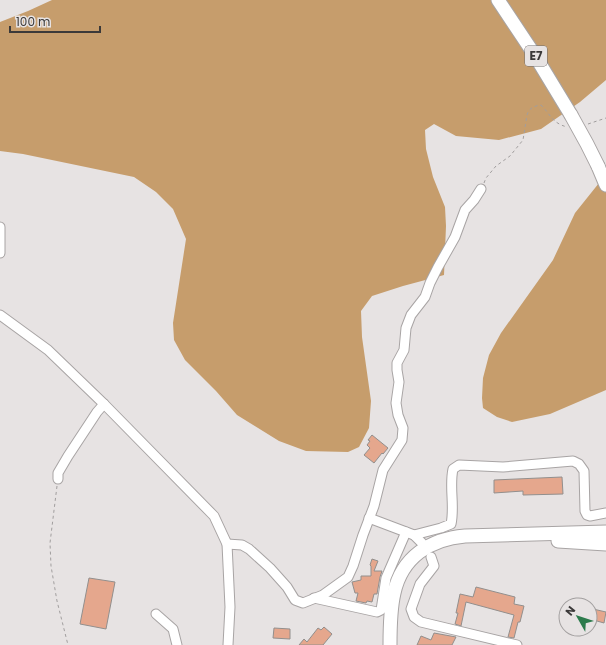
<svg xmlns="http://www.w3.org/2000/svg" width="606" height="645" viewBox="0 0 606 645" font-family="Poppins,sans-serif">
<rect width="100%" height="100%" fill="#e7e3e3"/>
<g fill="#c69d6c">
<polygon points="52,0 606,0 606,80 580,102 541,129 499,140 456,136 434,124 425,130 426,149 433,177 445,207 446,226 444,275 403,286 372,296 361,311 362,337 371,401 369,428 359,447 348,452 306,451 279,441 237,415 216,391 185,360 174,340 173,323 186,239 173,209 156,192 134,177 23,154 0,151 0,22 28,11"/>
<polygon points="606,177 606,390 550,414 512,422 497,417 483,408 482,398 483,378 489,355 501,333 553,260 575,213 599,183"/>
</g>
<g fill="#e5a78d" stroke="#928f8d">
<polygon points="372,435 388,448 383,454 382,453 374,463 364,455 370,448 367,445 370,441 368,440"/>
<polygon points="562,477 563,494 523,495 523,491 494,493 494,480"/>
<polygon points="372,559 378,561 374,571 382,571 380,577 377,594 374,594 372,602 367,601 366,603 356,601 358,593 355,593 352,582 361,580 361,576 371,576 371,566 370,565"/>
<polygon points="89,578 115,582 106,629 80,624"/>
<polygon points="476,587 515,597 514,604 524,606 520,622 518,622 514,638 508,637 514,615 466,602 461,626 455,624 458,613 456,613 460,594 473,597"/>
<polygon points="593,609 606,612 604,623 590,619"/>
<polygon points="324,627 332,634 323,645 299,645 304,639 307,642 318,628 321,630"/>
<polygon points="274,628 290,629 290,639 273,638"/>
<polygon points="434,633 456,637 452,645 417,645 421,636 431,640"/>
</g>
<g fill="none" stroke-linecap="round" stroke-linejoin="round">
<defs>
<g id="minor">
<polyline points="0,227 0,253"/>
<polyline points="0,315 48,350 104,404 214,516 227,544 230,607 228,645"/>
<polyline points="58,479 58,473 68,456 97,412 104,404"/>
<polyline points="369,518 414,535 422,543"/>
<path d="M414,535L441,528L451,524C455,506 449,487 453,469L459,465L503,467L573,461L579,464L584,471L585,511L587,515L590,516L606,513"/>
<polyline points="227,544 242,545 249,549 270,568 287,587 295,600 303,603 323,595 348,577 353,566 363,535 374,506 383,470 402,440 403,428 398,415 396,403 399,382 397,370 397,363 404,350 406,328 411,315 425,297 430,283 438,267 455,237 465,210 474,200 481,189"/>
<polyline points="431,557 434,566 420,584 411,609 414,617 421,622 517,645"/>
<polyline points="314,598 377,612 381,610 386,578 406,532"/>
<polyline points="156,614 173,629 177,645"/>
</g>
<g id="highway">
<polyline points="498,0 534,54 571,115"/>
<polyline points="598,166 606,185"/>
<polyline points="558,541 606,544"/>
<path d="M390,645C390,628 390,610 394,593C402,557 430,539 465,536L606,532"/>
</g>
</defs>
<use href="#minor" stroke="#a8a4a4" stroke-width="11"/>
<use href="#highway" stroke="#a8a4a4" stroke-width="15"/>
<g stroke="#a19e9e" stroke-width="1" stroke-dasharray="3 3" stroke-linecap="butt">
<polyline points="588,124 606,118"/>
<path d="M484,183L486,178L496,166L510,156L523,140L527,115C529,108 534,106 541,105C551,115 552,123 567,127"/>
<polyline points="57,486 50,543 51,566 57,601 68,645"/>
</g>
<use href="#minor" stroke="#fff" stroke-width="9"/>
<use href="#highway" stroke="#fff" stroke-width="13"/>
<defs>
<polyline id="highway-bridge" points="571,115 587,144 598,166"/>
</defs>
<use href="#highway-bridge" stroke="#a8a4a4" stroke-width="15" stroke-linecap="butt"/>
<use href="#highway-bridge" stroke="#fff" stroke-width="13"/>
</g>
<g text-anchor="middle" stroke-width="3" stroke-linejoin="round" paint-order="stroke">
<rect fill="#e7e3e3" stroke="#6f6c6c" stroke-width="1" x="525" y="46" width="22" height="20" rx="3"/>
<g font-size="12" font-weight="bold" fill="#3b3939">
<text x="536" y="60">E7</text>
</g>
</g>
<g transform="translate(578 617) rotate(309)"><circle r="19" fill="#e7e3e3" stroke="#a29f9f"/>
<path d="M0-3L7 15L0 10L-7 15Z" fill="#2c7b4c"/>
<text y="-6" font-size="11" font-weight="bold" text-anchor="middle" fill="#3b3939">N</text>
</g>
<path d="M10 26v6h90v-6" fill="none" stroke="#3b3939" stroke-width="2"/>
<text x="16" y="26" font-size="12" fill="#3b3939" stroke="#e7e3e3" stroke-width="3" paint-order="stroke">100 m</text>
</svg>
